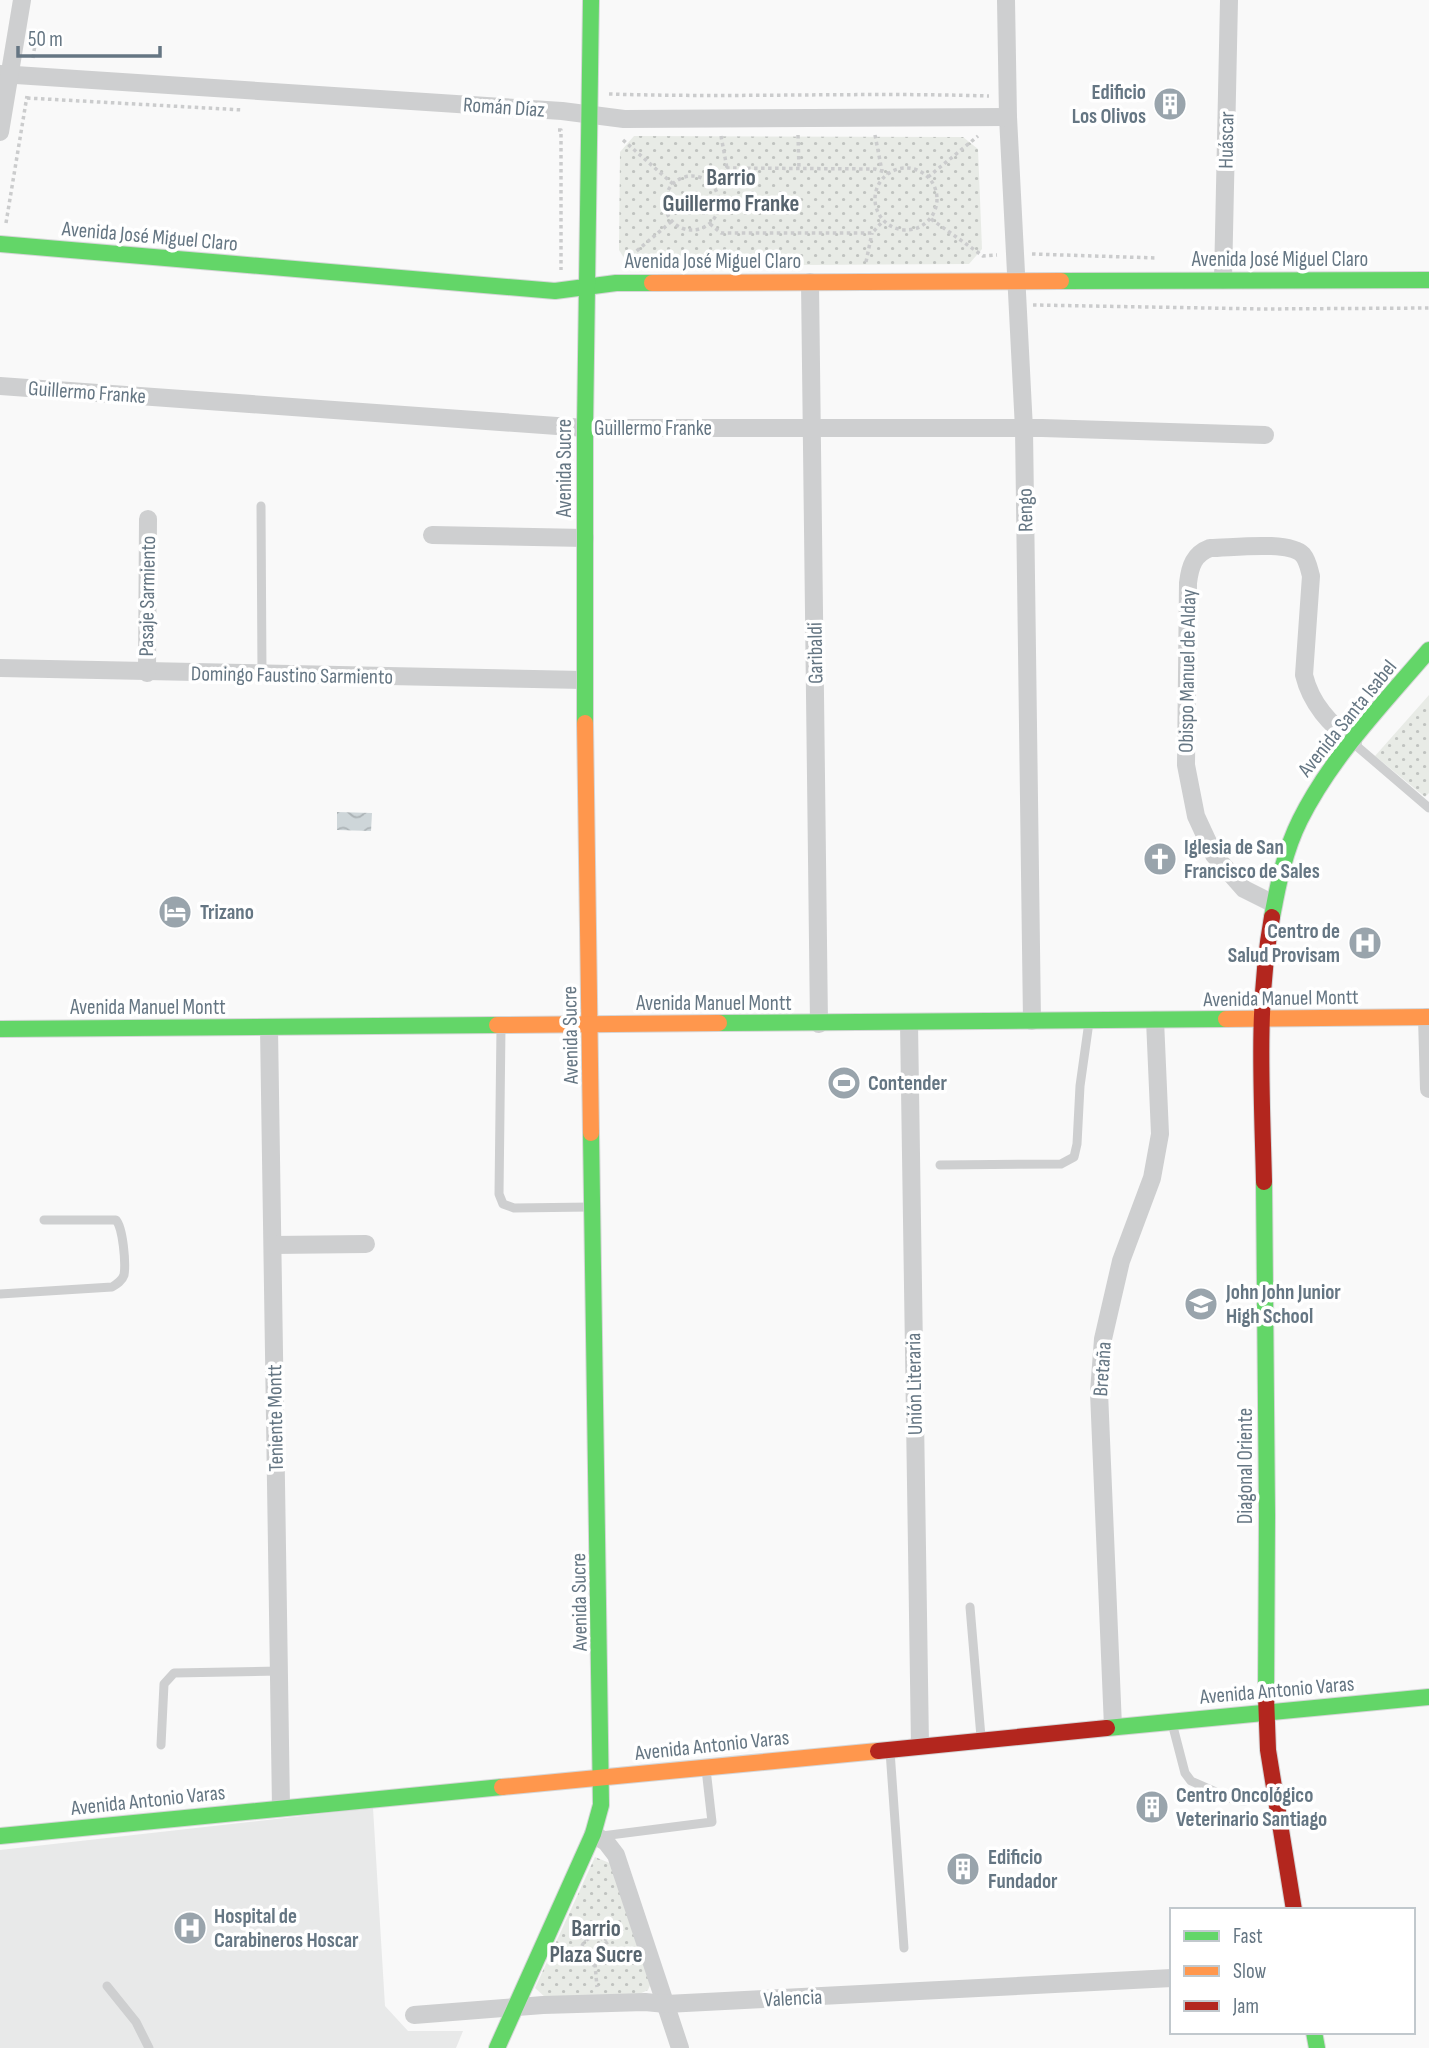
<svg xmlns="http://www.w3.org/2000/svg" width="1429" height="2048" viewBox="0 0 1429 2048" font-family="'Sofia Sans Condensed',sans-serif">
<defs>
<pattern id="park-dots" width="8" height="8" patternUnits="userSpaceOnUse" patternTransform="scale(1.75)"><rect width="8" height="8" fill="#e8ebe6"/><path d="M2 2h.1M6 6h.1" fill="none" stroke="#c0c3c0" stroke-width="1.8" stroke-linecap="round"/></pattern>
<pattern id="water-waves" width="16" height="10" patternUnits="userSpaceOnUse" patternTransform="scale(1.75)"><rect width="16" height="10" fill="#ced6d9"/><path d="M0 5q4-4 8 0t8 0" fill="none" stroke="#abb2b5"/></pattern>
</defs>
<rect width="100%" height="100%" fill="#f9f9f9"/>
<polygon fill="#e8e9e9" points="373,1808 385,2006 408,2031 463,2031 456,2048 0,2048 0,1850"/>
<g fill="url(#park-dots)">
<polygon points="634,136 963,137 978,149 982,249 969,264 629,266 619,250 620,152"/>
<polygon points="1429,695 1429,793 1425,797 1375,756"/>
<polygon points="595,1857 612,1864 652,1981 648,1990 635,1996 545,1997 535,1988"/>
</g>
<polygon fill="url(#water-waves)" points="337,812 372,813 371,831 337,830"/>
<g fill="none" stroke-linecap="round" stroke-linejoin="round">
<defs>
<g id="fast">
<polyline points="0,244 555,291 616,283 652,283"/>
<polyline points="1061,281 1429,280"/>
<polyline points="585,723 585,428 591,0"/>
<path d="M1272,917C1278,884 1285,850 1300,820C1332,756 1383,704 1429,650"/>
<polyline points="719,1023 1226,1019"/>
<polyline points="0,1029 497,1025"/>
<polyline points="1264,1182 1267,1515 1266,1696"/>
<polyline points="1107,1728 1429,1697"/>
<polyline points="0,1836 502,1787"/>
<polyline points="1314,2032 1317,2048"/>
<polyline points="497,2048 593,1834 601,1805 591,1133"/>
</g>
<g id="slow">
<polyline points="652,283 1061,281"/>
<polyline points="585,723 591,1133"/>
<polyline points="1226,1019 1429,1017"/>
<polyline points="497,1025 719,1023"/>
<polyline points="502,1787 878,1751"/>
</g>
<g id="jam">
<path d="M1264,1182C1262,1094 1256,1004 1272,917"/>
<polyline points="1266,1696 1268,1750 1294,1910"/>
<polyline points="878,1751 1107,1728"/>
</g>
</defs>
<use href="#fast" stroke="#d5d6d7" stroke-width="18"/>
<use href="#slow" stroke="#d5d6d7" stroke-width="18"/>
<use href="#jam" stroke="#d5d6d7" stroke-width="18"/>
<g stroke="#cbcccd" stroke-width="3.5" stroke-dasharray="3.5 3.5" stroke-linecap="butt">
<polyline points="33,58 36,38"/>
<path d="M609,94C735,98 862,92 989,96"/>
<polyline points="27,98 243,110"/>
<polyline points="558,130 561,130 561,270"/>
<polyline points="798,135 799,168"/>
<polyline points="875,135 882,171"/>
<polyline points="721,136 727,168"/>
<polyline points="623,140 673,184"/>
<circle cx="906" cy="199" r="31"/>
<circle cx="692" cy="203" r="27"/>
<polyline points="928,177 978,136"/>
<polyline points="711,183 727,168 875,169 888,173"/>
<polyline points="931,219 983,256 997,255"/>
<polyline points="6,223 27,96"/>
<polyline points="710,224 721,233 872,233 883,221"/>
<polyline points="1032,254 1157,258"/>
<polyline points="626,260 672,221"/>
<polyline points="866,262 872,233"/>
<polyline points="1033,305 1263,309 1429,308"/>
<polyline points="573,1932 586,1941"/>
<circle cx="595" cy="1951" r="14"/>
<polyline points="604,1940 623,1929"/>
<polyline points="595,1964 597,1987"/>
</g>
<g stroke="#cecfd0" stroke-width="9">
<polyline points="261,506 262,675"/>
<polyline points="1353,743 1429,808"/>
<polyline points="501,1027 499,1194 503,1204 514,1208 591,1207"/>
<polyline points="940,1165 1061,1164 1074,1157 1077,1144 1080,1086 1089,1022"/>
<path d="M0,1294L112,1287C117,1284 122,1281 124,1275C126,1263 123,1228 116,1220H44"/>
<polyline points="970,1607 981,1737"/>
<polyline points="1172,1723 1185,1773 1191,1781 1232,1799 1244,1801 1275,1796"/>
<polyline points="161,1745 164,1684 174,1673 279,1671"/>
<polyline points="890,1751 904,1948"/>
<polyline points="602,1836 712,1822 706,1769"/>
<polyline points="107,1986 136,2022 149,2048"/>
</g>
<g stroke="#cecfd0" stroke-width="18">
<polyline points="1006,0 1008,117 1024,429 1032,1021"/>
<polyline points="0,74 562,111 624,119 1008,117"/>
<polyline points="0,132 22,0"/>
<polyline points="1223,280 1229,0"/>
<polyline points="810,282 819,1024"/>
<polyline points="0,386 585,428 1042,428 1265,435"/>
<polyline points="432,535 585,538"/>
<polyline points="0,668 584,680"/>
<polyline points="147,673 148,519"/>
<path d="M1274,904L1244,889L1214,855L1196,816L1186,765L1188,583C1190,566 1194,554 1210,548C1231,548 1289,540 1303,555C1308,561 1309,569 1311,576L1304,675C1311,704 1330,724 1353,742"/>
<polyline points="1427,1017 1429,1089"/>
<polyline points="909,1023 920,1746"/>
<polyline points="269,1028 281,1808"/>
<polyline points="273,1245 366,1244"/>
<polyline points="1113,1727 1099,1392 1103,1339 1121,1261 1152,1178 1160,1134 1155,1020"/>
<polyline points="593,1834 606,1842 616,1855 680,2048"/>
<polyline points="414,2015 543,2005 645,2002 666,2004 1172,1978"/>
</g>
<use href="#fast" stroke="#63d668" stroke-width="16"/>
<use href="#slow" stroke="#ff974d" stroke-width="16"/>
<use href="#jam" stroke="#b3261e" stroke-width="16"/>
</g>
<defs>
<symbol id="building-disc" viewBox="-11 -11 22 22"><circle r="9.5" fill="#99a4ac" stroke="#fff"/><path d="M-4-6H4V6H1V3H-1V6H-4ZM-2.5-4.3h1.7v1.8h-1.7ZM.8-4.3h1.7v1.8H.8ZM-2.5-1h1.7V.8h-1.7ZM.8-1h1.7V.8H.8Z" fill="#fff"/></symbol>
<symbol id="church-disc" viewBox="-11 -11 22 22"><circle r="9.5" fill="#99a4ac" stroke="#fff"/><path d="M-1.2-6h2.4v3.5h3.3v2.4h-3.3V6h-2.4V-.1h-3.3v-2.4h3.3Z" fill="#fff"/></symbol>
<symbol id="hotel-disc" viewBox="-11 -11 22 22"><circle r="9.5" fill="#99a4ac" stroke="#fff"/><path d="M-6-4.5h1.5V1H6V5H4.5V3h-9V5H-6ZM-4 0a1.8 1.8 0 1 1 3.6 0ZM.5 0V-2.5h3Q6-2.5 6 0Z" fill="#fff"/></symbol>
<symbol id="hospital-disc" viewBox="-11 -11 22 22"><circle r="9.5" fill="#99a4ac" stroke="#fff"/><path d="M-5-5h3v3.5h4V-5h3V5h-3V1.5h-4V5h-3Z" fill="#fff"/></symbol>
<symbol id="stadium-disc" viewBox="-11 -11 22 22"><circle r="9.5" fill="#99a4ac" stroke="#fff"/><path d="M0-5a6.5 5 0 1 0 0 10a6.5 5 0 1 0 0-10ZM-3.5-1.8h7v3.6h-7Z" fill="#fff"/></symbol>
<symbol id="school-disc" viewBox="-11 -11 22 22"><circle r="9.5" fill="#99a4ac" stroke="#fff"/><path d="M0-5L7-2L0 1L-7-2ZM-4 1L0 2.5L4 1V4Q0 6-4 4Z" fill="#fff"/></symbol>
</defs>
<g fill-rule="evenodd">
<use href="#building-disc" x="1151" y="85" width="38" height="38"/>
<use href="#church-disc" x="1141" y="840" width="38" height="38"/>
<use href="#hotel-disc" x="156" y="893" width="38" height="38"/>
<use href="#hospital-disc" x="1346" y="924" width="38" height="38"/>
<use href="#stadium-disc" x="825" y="1064" width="38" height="38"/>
<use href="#school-disc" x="1182" y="1285" width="38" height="38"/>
<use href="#building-disc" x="1133" y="1788" width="38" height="38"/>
<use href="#building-disc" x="944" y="1850" width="38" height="38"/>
<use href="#hospital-disc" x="171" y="1909" width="38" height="38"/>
</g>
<g text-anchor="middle" stroke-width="7" stroke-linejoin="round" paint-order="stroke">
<g font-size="21" font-weight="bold" fill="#657683" stroke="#fff" text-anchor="start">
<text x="1146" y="99" text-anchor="end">Edificio<tspan x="1146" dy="24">Los Olivos</tspan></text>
<text x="1184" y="854">Iglesia de San<tspan x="1184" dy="24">Francisco de Sales</tspan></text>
<text x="200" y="919">Trizano</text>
<text x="1340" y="938" text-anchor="end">Centro de<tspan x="1340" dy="24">Salud Provisam</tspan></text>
<text x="868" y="1090">Contender</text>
<text x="1226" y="1299">John John Junior<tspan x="1226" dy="24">High School</tspan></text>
<text x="1176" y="1802">Centro Oncológico<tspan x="1176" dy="24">Veterinario Santiago</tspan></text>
<text x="988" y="1864">Edificio<tspan x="988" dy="24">Fundador</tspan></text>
<text x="214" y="1923">Hospital de<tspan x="214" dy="24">Carabineros Hoscar</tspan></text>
</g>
<g font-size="21" fill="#657683" stroke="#fff">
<text transform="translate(504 107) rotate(4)" y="7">Román Díaz</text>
<text transform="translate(1226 140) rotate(-89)" y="7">Huáscar</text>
<text transform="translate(150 236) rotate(5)" y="7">Avenida José Miguel Claro</text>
<text x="1280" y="266">Avenida José Miguel Claro</text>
<text x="713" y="268">Avenida José Miguel Claro</text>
<text transform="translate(87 392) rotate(4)" y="7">Guillermo Franke</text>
<text x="653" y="435">Guillermo Franke</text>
<text transform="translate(564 468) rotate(-90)" y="7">Avenida Sucre</text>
<text transform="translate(1025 510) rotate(-91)" y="7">Rengo</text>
<text transform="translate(147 596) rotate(-89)" y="7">Pasaje Sarmiento</text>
<text transform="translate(815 653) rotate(-91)" y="7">Garibaldi</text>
<text transform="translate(1187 671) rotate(-89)" y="7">Obispo Manuel de Alday</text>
<text transform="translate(292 675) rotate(1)" y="7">Domingo Faustino Sarmiento</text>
<text transform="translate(1347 718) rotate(-51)" y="7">Avenida Santa Isabel</text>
<text transform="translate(1281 998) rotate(-1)" y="7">Avenida Manuel Montt</text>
<text x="714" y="1010">Avenida Manuel Montt</text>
<text x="148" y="1014">Avenida Manuel Montt</text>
<text transform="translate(570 1035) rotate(-91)" y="7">Avenida Sucre</text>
<text transform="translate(1102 1369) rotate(-86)" y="7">Bretaña</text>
<text transform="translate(914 1384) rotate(-91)" y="7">Unión Literaria</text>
<text transform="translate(275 1418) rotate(-91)" y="7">Teniente Montt</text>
<text transform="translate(1245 1466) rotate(-90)" y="7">Diagonal Oriente</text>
<text transform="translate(579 1602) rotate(-91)" y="7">Avenida Sucre</text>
<text transform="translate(1277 1690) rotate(-5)" y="7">Avenida Antonio Varas</text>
<text transform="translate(712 1745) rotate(-6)" y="7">Avenida Antonio Varas</text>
<text transform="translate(148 1800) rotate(-6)" y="7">Avenida Antonio Varas</text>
<text transform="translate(793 1998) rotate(-3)" y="7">Valencia</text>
</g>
<g font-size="23" font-weight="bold" fill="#57646e" stroke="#fff">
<text x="731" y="185">Barrio<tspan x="731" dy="26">Guillermo Franke</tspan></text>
<text x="596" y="1936">Barrio<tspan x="596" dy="26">Plaza Sucre</tspan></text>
</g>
</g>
<rect x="1170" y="1908" width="245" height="126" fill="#ffffff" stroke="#c1c8cd" stroke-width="2"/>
<rect x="1184" y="1931" width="35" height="10" fill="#63d668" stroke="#c1c8cd" stroke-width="2"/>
<text x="1233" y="1943" font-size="21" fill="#657683">Fast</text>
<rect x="1184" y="1966" width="35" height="10" fill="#ff974d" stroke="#c1c8cd" stroke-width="2"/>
<text x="1233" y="1978" font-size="21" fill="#657683">Slow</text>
<rect x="1184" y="2001" width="35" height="10" fill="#b3261e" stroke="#c1c8cd" stroke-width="2"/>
<text x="1233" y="2013" font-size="21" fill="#657683">Jam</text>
<path d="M18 46v10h142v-10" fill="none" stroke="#657683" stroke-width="3.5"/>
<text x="28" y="46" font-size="21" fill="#657683" stroke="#ffffff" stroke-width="5" paint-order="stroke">50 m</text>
</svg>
